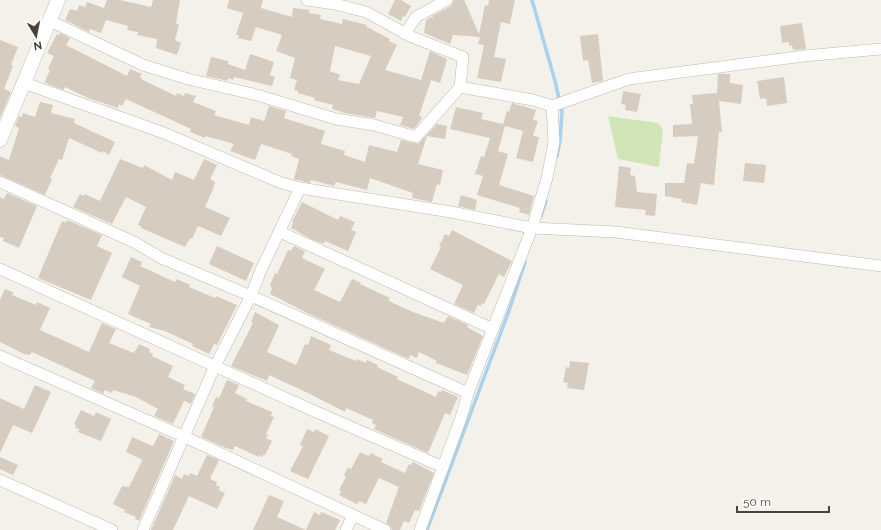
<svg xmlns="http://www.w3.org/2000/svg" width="881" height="530" viewBox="0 0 881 530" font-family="Raleway,sans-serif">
<rect width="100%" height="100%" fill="#f4f1ea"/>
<polygon fill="#d0e6b6" points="608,116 657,123 663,129 659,167 618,159"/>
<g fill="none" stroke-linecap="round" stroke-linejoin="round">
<g stroke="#aad2ed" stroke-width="3.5">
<polyline points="532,0 555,81 562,112 560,141 557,156"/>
<polyline points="541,216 546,201"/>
<polyline points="427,530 510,308 525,262"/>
</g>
</g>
<g fill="#d6cdc0" fill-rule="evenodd">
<polygon points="107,0 120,0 151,7 153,0 180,0 176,23 179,25 175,40 181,43 177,55 156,48 157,39 137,35 138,32 127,30 128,26 106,20 101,33 90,29 89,32 65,20 70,9 77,11 79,5 85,7 87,2 104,8"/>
<path d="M229,0H263L261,8L292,17L293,8L310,10L309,13L321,15L320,19L342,24L343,19L367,25V27L390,39L389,41L397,45L385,70L421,80L430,51L445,58L447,60L440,83L431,80L419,116L422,117L421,120L414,129L400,125L403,117L377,111L375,118L345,113L332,109L333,105L314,100L315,98L298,93V91L294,90L297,80L290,78L295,58L276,51L282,35L256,27L251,41L238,38L239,35H236L243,13L227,8ZM335,46L371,56L359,84L338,80L340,75L330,71Z"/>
<polygon points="395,0 401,0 411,6 405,17 403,16 401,21 388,14"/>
<polygon points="454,0 464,0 479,34 485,5 488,6 489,0 515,0 510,24 501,22 494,57 506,59 501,82 477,78 484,45 478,44 480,37 453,35 450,44 424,33 426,20 431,17 434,19 432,16 451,6"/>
<polygon points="802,23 806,49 793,50 792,45 789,46 789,42 782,43 780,26"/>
<polygon points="60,33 70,38 66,45 127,76 130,69 142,74 140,77 143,80 176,96 177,93 184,96 185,93 196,96 193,102 216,111 214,115 249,125 251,117 264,121 269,106 286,111 284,118 325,131 321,144 345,151 344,155 365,162 369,145 397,152 401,140 418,144 437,124 447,126 445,139 427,136 418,164 443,170 440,185 437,184 432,202 412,198 413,193 370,178 367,190 336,182 334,186 311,180 310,183 305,182 294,179 299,159 291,156 292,154 261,144 255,160 230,151 234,144 205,136 205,138 190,132 191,129 126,99 122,106 119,104 118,108 88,98 65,87 63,90 46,83 45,81 50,70 48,69 54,56 47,53 57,34 59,35"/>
<polygon points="598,34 603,81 592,83 588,60 583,61 580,36"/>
<polygon points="0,40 18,47 11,65 13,66 4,89 11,92 0,118"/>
<polygon points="250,54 274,62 270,75 275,77 272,86 234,77 233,80 228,78 228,81 206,76 211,57 228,61 228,64 245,70"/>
<polygon points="718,74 730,74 730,83 743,85 741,104 719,101 722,132 719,132 714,185 701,183 697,205 681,202 682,199 665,196 665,183 684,183 687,163 694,164 698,136 673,137 673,125 692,124 690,104 693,104 692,95 717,93"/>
<polygon points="784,77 787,103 767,106 766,98 760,99 757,81"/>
<polygon points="623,91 641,94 637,112 625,110 626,105 621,104"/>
<polygon points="40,102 53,105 51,113 75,119 74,123 115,142 109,155 103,151 102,153 69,138 62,160 59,159 50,178 52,179 45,195 0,175 0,156 9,160 19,128 15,126 19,116 22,117 23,113 35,117"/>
<polygon points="512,103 536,110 533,120 538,121 533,136 539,137 533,162 516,158 523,131 505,126 498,151 508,154 499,185 534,196 529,215 519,212 520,208 477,195 483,176 475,174 481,156 484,157 490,138 450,129 456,107 483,113 481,119 503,124 507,111 509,112"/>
<polygon points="120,159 143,168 144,165 172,180 175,172 194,180 204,159 217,165 210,179 215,182 213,189 205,207 230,218 221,236 198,226 192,239 190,238 185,247 141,228 141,226 138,225 146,207 126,197 112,224 73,207 80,194 84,196 85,194 100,201"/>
<polygon points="745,163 766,165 764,183 743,181"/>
<polygon points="619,166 631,168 630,175 635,176 637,192 657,194 655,216 645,215 646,210 615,207"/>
<polygon points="7,193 37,206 19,248 3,241 4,238 0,237 0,197 4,199"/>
<polygon points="461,195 477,200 475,210 458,206"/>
<polygon points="302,202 338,220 340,216 355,222 351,230 356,232 348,251 325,241 324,244 311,239 291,228 293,223 292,222"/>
<polygon points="67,220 102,235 97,246 112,253 91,300 38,278 62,221 65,223"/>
<polygon points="452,230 512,261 504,277 499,274 484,304 482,303 481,306 478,305 474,313 454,304 463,285 430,269 441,247 439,246 445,234 449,236"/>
<polygon points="217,246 254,263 246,281 209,264"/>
<polygon points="294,246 305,251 302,258 325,269 314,290 340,302 352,279 361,283 360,284 390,298 388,300 393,303 413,312 444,323 448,316 468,325 467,327 483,336 467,375 436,363 437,361 419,352 417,358 410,355 409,359 309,314 270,294 272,289 270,285 275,273 277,274 288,250 291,251"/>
<polygon points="131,257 142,262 140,266 175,282 177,279 190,285 189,287 215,298 216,296 237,305 217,345 214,344 209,354 192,346 193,344 165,331 149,327 151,324 128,314 140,286 122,277"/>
<polygon points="5,289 14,293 12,295 36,305 37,302 50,308 40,330 89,352 102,323 116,329 109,343 134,353 139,344 150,349 149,352 153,354 152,356 173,366 168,377 185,385 183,389 195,394 191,404 184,401 173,424 154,416 158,409 136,397 113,390 112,393 105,390 103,394 91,388 95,381 32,352 30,355 24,354 0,342 0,300"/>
<polygon points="255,312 279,325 267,352 296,365 305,344 308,345 311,336 331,345 329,350 356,361 357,359 366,363 367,360 378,365 377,367 398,377 397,379 436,397 438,391 441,392 442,390 458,397 450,415 445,413 428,453 374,429 376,425 372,423 373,420 346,408 345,412 310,394 269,375 267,381 231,366 253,323 251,322"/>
<polygon points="570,361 589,363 584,390 567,388 568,383 563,382 566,367 569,368"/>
<polygon points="227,380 239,385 235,393 247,399 246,401 272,412 271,416 274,417 266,434 268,435 266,438 272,441 265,455 264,454 262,457 259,455 259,457 235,446 233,450 226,448 201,437 214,407 212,406 216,397 219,398"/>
<polygon points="35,385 51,392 32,433 13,425 0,453 0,398 24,409"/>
<polygon points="81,410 94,416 96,412 111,419 101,441 78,432 79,429 75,428 76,425 74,424"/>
<polygon points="307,429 314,432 315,429 329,436 308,479 290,471 303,446 300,445"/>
<polygon points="159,434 174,441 139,521 135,519 136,517 124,512 125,510 113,504 122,486 129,487 142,461 141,459 126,452 132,437 153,446"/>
<polygon points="360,452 369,456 371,453 383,459 381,462 405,473 409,464 411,465 413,462 434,473 419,511 415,510 409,523 404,521 400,530 392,530 390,526 386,523 399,487 379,478 366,504 359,501 357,504 339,495 341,491 339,490 346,477 344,475 348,467 351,469"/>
<polygon points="207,455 219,460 210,479 217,482 216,485 220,487 219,490 225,493 217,509 189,496 173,530 151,530 175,475 182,479 184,474 189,476 190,473 197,476"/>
<polygon points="0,457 18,465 13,475 0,469"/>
<polygon points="269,495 284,501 277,517 306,530 253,530"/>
<polygon points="314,512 320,515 321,512 340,520 335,530 306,530"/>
</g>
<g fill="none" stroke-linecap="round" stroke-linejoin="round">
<defs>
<g id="minor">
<polyline points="50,21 143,65 188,79 257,95 336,119 374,125 416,137 460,87 463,57 412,37 366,12 335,4 307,0"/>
<polyline points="405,34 416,17 447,0"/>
<polyline points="24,83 164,133 279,182 300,188 451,212 532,228 616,232 881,266"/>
<polyline points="460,87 533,100 552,106 629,79 804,56 881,49"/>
<polyline points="0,182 134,242 161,258 251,296 468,393"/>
<polyline points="280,232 493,329"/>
<polyline points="0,269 314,411 443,467"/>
<polyline points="0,356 185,437 385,530"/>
<polyline points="0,480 112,530"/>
<polyline points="143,530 215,366 251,296 261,270 300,188"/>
<polyline points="346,530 353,515"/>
<polyline points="420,530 462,415 468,393 532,228 547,178 554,142 552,106"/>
</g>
<polyline id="tertiary" points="0,140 58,0"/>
</defs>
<use href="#minor" stroke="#c0b9ad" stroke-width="12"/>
<use href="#tertiary" stroke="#c0b9ad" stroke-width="15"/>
<use href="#minor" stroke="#fff" stroke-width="11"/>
<use href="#tertiary" stroke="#fff" stroke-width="14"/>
</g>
<g transform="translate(36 36) rotate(170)" stroke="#ffffff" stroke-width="3" paint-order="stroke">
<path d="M0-3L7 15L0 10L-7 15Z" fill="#484239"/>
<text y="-6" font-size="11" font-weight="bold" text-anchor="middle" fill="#484239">N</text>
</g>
<path d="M737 506v6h92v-6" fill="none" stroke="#484239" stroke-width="2"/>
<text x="743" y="506" font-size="12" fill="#484239" stroke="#ffffff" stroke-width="3" paint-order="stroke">50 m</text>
</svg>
